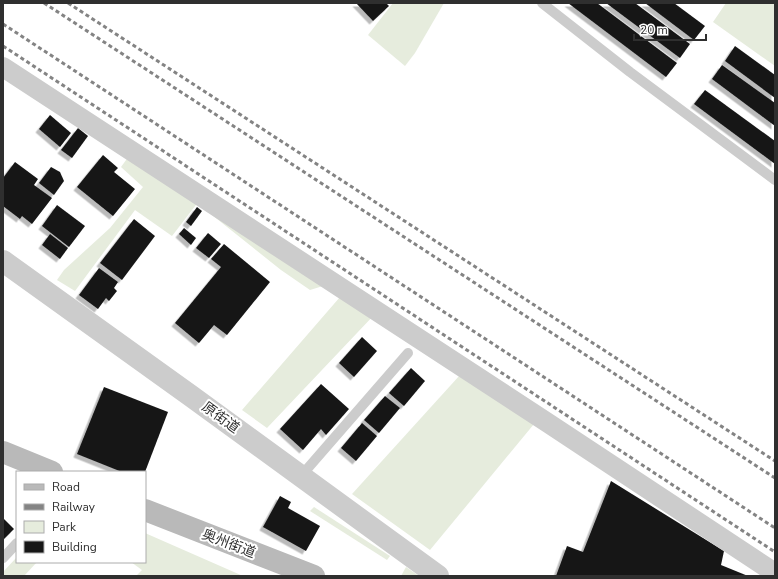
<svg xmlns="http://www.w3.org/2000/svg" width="778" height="579" viewBox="0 0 778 579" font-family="'Nunito Sans','Noto Sans JP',sans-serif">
<defs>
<filter id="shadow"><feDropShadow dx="-3.5" dy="3.5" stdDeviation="0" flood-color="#0004"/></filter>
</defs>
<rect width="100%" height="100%" fill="#fff"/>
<g fill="#e6ecdd">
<polygon points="393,3 444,3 415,53 405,66 368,35"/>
<polygon points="726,3 775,3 775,66 713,22"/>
<polygon points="129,156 199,201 172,236 135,210 75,291 57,280 64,270 110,228 143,187 121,167"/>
<polygon points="207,211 375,314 267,428 242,410 340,297 323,286 310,290 281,270"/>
<polygon points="460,375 534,424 430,550 352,494"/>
<polygon points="314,507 390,556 387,560 310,511"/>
<polygon points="145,533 243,576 136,576 142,570 131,562 145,562"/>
<polygon points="17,557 17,562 37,562 24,576 3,576 3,572"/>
<polygon points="406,567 419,576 401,576"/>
</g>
<g fill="#161616" filter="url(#shadow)">
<polygon points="356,3 386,3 389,6 373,21"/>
<polygon points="568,3 597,3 677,63 666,77"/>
<polygon points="606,3 635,3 690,44 680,58"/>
<polygon points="645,3 674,3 705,26 694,40"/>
<polygon points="735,46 775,75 775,98 725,61"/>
<polygon points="722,65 775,103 775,126 712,79"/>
<polygon points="705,90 775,141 775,164 694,104"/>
<polygon points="50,115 71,133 60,147 39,129"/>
<polygon points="78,128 88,136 72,158 61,150"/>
<polygon points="103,155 118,168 114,172 135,189 113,216 77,187"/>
<polygon points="15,162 38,179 34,185 52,198 32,224 22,216 20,219 3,206 3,178"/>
<polygon points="51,167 60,172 64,181 54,195 39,183"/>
<polygon points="57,205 85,226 69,247 42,226"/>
<polygon points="197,207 202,211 191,226 186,222"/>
<polygon points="134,219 155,236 122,280 100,263"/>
<polygon points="184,228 196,238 191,245 179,234"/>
<polygon points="208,233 221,244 209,258 196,248"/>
<polygon points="50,234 68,248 60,259 42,245"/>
<polygon points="224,244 270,282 227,335 214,325 199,343 175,323 221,267 211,259"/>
<polygon points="99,268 118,282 114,288 117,291 109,301 106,298 98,309 79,295"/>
<polygon points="362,337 377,351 354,377 339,363"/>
<polygon points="411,368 425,381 404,406 389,393"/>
<polygon points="321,384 349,409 326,435 321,429 303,450 280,429"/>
<polygon points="104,387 168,412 145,472 122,472 77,454"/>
<polygon points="385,396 400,408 379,433 364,420"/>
<polygon points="362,423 377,436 356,461 341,448"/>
<polygon points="611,481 724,551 721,565 748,576 556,576 567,546 583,552"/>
<polygon points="280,496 291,502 288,508 320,526 306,551 263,527"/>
<polygon points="3,518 14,529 3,540"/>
</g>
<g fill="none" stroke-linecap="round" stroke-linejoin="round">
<g stroke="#ccc" stroke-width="10">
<polyline points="542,3 630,72 775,180"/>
<polyline points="301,476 408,353"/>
<polyline points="3,558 17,543"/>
</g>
<polyline stroke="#ccc" stroke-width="20" points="3,67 548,423 775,573"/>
<polyline stroke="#ccc" stroke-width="22" points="3,261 191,396 438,576"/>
<g stroke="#b9b9b9" stroke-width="22">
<polyline points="3,452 52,472"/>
<polyline points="145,510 314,576"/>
</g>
<g stroke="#848484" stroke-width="3" stroke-dasharray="4 3" stroke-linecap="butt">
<polyline points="44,3 775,478"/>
<polyline points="68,3 775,461"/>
<polyline points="3,24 775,528"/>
<polyline points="3,46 775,552"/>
</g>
</g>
<g text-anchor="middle" stroke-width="4" stroke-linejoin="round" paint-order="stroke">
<g font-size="14" fill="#2f2f2f" stroke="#fff">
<text transform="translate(221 417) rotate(36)" y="5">原街道</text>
<text transform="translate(229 543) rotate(21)" y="5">奥州街道</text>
</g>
</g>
<rect width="778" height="579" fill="none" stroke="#2f2f2f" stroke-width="8"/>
<rect x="16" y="471" width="130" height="92" fill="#ffffff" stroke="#acacac"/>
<rect x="24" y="484" width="20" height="6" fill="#b9b9b9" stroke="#acacac"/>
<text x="52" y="491" font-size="12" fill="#2f2f2f">Road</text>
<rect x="24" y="504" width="20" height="6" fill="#848484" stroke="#acacac"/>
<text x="52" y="511" font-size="12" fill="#2f2f2f">Railway</text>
<rect x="24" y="521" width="20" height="12" fill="#e6ecdd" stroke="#acacac"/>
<text x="52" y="531" font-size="12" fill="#2f2f2f">Park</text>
<rect x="24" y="541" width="20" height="12" fill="#161616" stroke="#acacac"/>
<text x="52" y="551" font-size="12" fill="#2f2f2f">Building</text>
<path d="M634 34v6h72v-6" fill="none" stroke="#2f2f2f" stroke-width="2"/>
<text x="640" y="34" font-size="12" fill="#2f2f2f" stroke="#ffffff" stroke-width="3" paint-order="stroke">20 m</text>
</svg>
